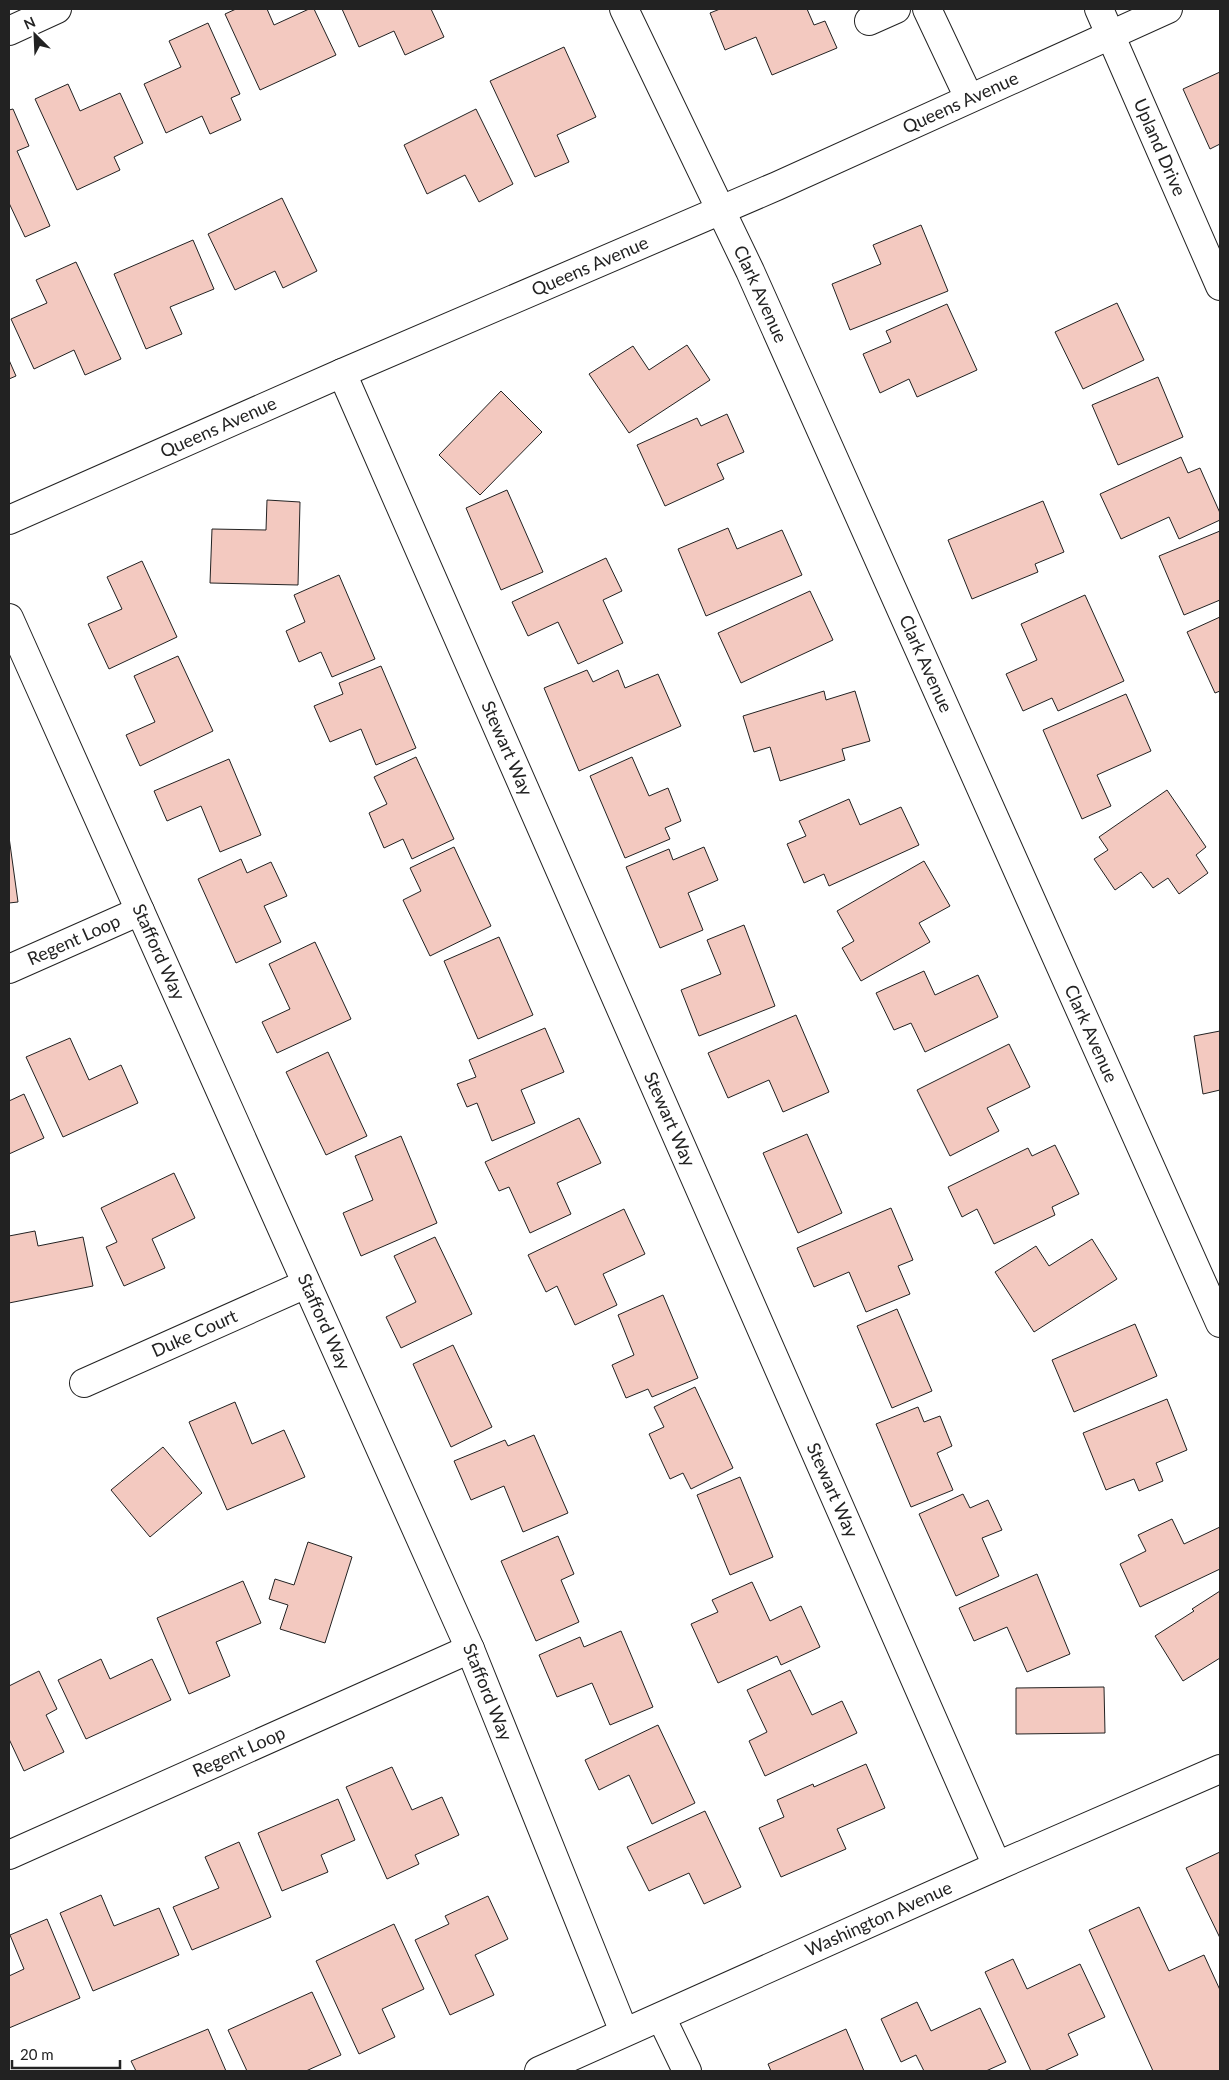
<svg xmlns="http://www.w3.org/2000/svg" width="1229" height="2080" viewBox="0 0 1229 2080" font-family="Lato,sans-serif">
<rect width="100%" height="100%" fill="#fff"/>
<g fill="#f3c9c0" stroke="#222">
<polygon points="236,9 267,9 274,25 309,9 314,9 336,55 260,90 225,14"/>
<polygon points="342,9 431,9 444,37 405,55 394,31 359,47"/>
<polygon points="720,9 807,9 814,25 825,21 837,48 772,75 756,37 725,50 710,13"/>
<polygon points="208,23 240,94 231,98 241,120 210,134 202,116 166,133 144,84 181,67 169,41"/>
<polygon points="564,47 596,117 557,135 569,162 535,177 490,81"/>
<polygon points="1220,72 1220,144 1210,149 1183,89"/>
<polygon points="68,84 80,111 120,93 143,143 114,157 120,170 77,190 35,99"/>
<polygon points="13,109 29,146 17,151 50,226 25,237 9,203 9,110"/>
<polygon points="476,109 513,184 479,202 465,175 427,194 404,145"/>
<polygon points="282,198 317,271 283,288 275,271 235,290 208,234"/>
<polygon points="921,225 948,291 850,330 832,284 881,264 873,245"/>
<polygon points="193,240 214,289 170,307 182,334 146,349 114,274"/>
<polygon points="76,262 121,359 85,375 74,350 34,369 11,319 47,303 36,280"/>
<polygon points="1117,303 1144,360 1083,389 1055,332"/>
<polygon points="947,304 977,370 917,397 909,379 880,393 863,354 891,342 886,331"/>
<polygon points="687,345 710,380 629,433 589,374 633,346 649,370"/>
<polygon points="9,360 16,376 9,379"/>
<polygon points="1158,377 1183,437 1118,465 1092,405"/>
<polygon points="501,391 542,432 480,495 439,455"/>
<polygon points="727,414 744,452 717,464 724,479 665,506 637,445 697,418 701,426"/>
<polygon points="1181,457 1188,473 1200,468 1220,513 1220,520 1179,539 1169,517 1121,539 1100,494"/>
<polygon points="507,490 543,572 501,590 466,508"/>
<polygon points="267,500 300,502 298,585 210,583 212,529 266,530"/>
<polygon points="1043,501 1064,552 1035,564 1038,572 972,599 948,540"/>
<polygon points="728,528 737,549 782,530 802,575 706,616 678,549"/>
<polygon points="1220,531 1220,600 1184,615 1159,556"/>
<polygon points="606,558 622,591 603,600 623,643 578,664 558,622 528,636 512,602"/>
<polygon points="142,561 177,637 109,669 88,624 122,609 107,577"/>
<polygon points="339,575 375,659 332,677 321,652 299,662 286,631 305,622 294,595"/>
<polygon points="810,591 833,640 741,683 718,633"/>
<polygon points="1085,595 1124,681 1058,711 1052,698 1023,711 1006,674 1037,660 1021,624"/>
<polygon points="1220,617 1220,691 1215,693 1187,632"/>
<polygon points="178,656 213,731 140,766 126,735 155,722 134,676"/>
<polygon points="381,666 416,748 376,765 361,729 330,742 314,706 343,694 339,683"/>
<polygon points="587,670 593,682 618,670 625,688 658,674 681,726 579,771 544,688"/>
<polygon points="824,691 826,700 855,691 870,741 842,749 845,760 780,781 770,747 754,752 743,716"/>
<polygon points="1126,694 1151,751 1097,775 1111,806 1082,819 1043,730"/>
<polygon points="416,757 454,839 412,859 403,839 384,848 369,813 387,804 374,777"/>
<polygon points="632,757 649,796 668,788 681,821 665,828 670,839 625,858 590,776"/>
<polygon points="229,759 261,835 220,852 201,806 167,821 154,791"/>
<polygon points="1167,790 1206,847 1196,855 1208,873 1179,894 1168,878 1153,888 1141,872 1115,890 1094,859 1108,850 1099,837"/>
<polygon points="849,799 860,825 901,807 919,845 829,886 824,874 804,883 787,844 806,836 799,821"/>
<polygon points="9,837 18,902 9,903"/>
<polygon points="454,847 491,926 430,956 403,900 421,891 410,868"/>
<polygon points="704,847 718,880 688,893 703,930 660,948 626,867 669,849 673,860"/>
<polygon points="241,859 247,873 271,862 287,896 264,906 281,942 236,963 198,879"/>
<polygon points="924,861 950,906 919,923 930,942 861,981 842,948 854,941 837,911"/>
<polygon points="744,925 775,1006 699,1036 681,990 721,974 707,940"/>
<polygon points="499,937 533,1015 478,1039 444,961"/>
<polygon points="315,942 351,1019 277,1053 262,1022 290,1009 269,964"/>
<polygon points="924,971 935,995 978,975 998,1017 925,1052 911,1023 894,1030 876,993"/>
<polygon points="796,1015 829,1092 783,1112 769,1080 728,1098 708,1053"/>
<polygon points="545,1028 564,1072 521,1090 535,1123 492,1141 477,1103 467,1107 457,1084 476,1077 469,1060"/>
<polygon points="1220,1031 1220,1090 1203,1094 1194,1036"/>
<polygon points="70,1038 89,1080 121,1065 138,1103 63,1137 26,1057"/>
<polygon points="1009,1044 1030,1087 987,1108 999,1131 950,1156 917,1090"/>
<polygon points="328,1052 367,1136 326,1155 286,1072"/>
<polygon points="24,1094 44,1138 9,1154 9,1101"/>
<polygon points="579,1118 601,1163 557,1183 571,1214 530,1233 509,1187 499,1191 485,1162"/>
<polygon points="807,1134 842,1213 798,1233 763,1153"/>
<polygon points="401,1136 437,1223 361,1256 343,1213 373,1200 355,1156"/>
<polygon points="1055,1145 1079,1194 1052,1207 1055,1215 994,1244 977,1209 962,1217 948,1187 1028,1148 1032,1156"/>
<polygon points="174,1173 195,1218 152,1239 165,1268 124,1286 106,1247 117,1242 101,1208"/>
<polygon points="891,1208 913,1260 898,1266 910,1294 866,1312 849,1272 814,1287 797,1248"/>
<polygon points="624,1209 645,1254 603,1274 617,1305 575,1325 557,1286 546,1292 528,1255"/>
<polygon points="35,1231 38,1246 83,1237 93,1286 9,1303 9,1236"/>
<polygon points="435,1237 472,1314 401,1348 386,1317 416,1302 394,1256"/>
<polygon points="1092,1239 1117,1279 1034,1332 995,1272 1036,1246 1049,1266"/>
<polygon points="663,1295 698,1378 652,1397 648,1389 626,1398 612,1365 634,1355 618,1315"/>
<polygon points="897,1309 932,1391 892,1408 857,1326"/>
<polygon points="1135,1324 1157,1376 1074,1412 1052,1360"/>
<polygon points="453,1345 492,1427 451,1447 413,1364"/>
<polygon points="695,1387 733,1468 691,1489 683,1473 670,1479 649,1434 664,1427 654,1407"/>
<polygon points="1167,1399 1187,1450 1156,1463 1163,1481 1139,1491 1134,1479 1106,1490 1083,1433"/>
<polygon points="235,1402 252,1444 284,1430 305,1477 227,1510 189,1422"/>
<polygon points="918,1407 924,1422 940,1416 952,1446 937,1453 953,1490 911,1507 876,1424"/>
<polygon points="534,1435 568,1513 523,1532 504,1486 471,1500 454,1461 505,1440 508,1446"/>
<polygon points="163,1447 202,1493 150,1537 111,1490"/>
<polygon points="740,1477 773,1557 730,1575 697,1495"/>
<polygon points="963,1494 970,1508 988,1500 1002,1530 982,1538 999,1576 956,1596 919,1514"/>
<polygon points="1172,1519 1184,1544 1220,1527 1220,1569 1140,1607 1120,1564 1146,1551 1138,1535"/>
<polygon points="558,1536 574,1574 561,1580 579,1622 536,1641 501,1561"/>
<polygon points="308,1542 352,1557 325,1643 280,1629 288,1605 269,1599 275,1579 294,1585"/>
<polygon points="1037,1574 1070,1654 1027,1672 1007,1627 974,1641 959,1608"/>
<polygon points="243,1581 261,1623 216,1642 230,1676 189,1694 157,1618"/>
<polygon points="752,1582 770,1621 801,1606 820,1647 781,1665 777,1656 718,1683 691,1624 718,1612 712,1600"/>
<polygon points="1220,1591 1220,1658 1183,1681 1155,1636 1194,1611 1192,1609"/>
<polygon points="621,1631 653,1707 610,1725 592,1683 557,1697 539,1655 580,1637 584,1647"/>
<polygon points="101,1659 110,1679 152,1659 171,1700 86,1739 58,1680"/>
<polygon points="790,1670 812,1715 842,1701 857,1733 765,1776 749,1741 767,1732 747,1690"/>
<polygon points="39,1671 57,1709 46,1715 64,1752 24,1771 9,1739 9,1686"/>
<polygon points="1104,1687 1105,1733 1016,1734 1016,1688"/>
<polygon points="658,1725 695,1803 652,1824 629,1775 599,1790 585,1760"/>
<polygon points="866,1764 885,1808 837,1829 846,1849 781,1877 759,1828 784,1817 777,1800 813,1784 814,1787"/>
<polygon points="392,1767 412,1810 442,1797 459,1835 415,1855 419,1864 387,1879 346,1787"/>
<polygon points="338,1799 355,1840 321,1855 328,1872 282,1891 258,1833"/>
<polygon points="705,1811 741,1887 704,1904 689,1873 649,1891 627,1847"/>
<polygon points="239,1842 271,1917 192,1950 173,1907 219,1888 205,1857"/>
<polygon points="1220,1852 1220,1938 1186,1868"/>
<polygon points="101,1895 114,1926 159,1908 179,1955 93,1991 60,1913"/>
<polygon points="488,1896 508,1939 475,1955 494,1995 450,2015 415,1940 449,1924 445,1916"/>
<polygon points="1139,1907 1169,1971 1204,1955 1220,1990 1220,2071 1153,2071 1089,1930"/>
<polygon points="47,1919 80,1998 9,2028 9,1976 24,1969 10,1935"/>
<polygon points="394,1924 424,1989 382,2009 395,2037 359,2054 316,1961"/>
<polygon points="1013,1959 1027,1989 1080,1964 1105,2017 1068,2034 1078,2055 1044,2071 1031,2071 985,1972"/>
<polygon points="312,1992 341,2055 306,2071 247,2071 228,2030"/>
<polygon points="917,2002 931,2031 980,2008 1006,2062 986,2071 924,2071 916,2055 901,2062 881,2019"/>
<polygon points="208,2029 226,2071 136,2071 131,2061"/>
<polygon points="846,2029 864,2071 771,2071 768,2064"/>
</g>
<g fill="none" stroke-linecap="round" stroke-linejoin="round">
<defs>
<g id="minor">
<path id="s1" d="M624,9L750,271L1220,1323"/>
<polyline points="927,9 969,98"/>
<path id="s2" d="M1099,9L1220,286"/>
<polyline points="869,21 896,9"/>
<polyline points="9,31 57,9"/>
<path id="s3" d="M342,373L997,1866"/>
<path id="s4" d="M9,618L470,1649L624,2032"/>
<path id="s5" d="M9,969L140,911"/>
<path id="s6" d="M84,1383L306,1284"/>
<path id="s7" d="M9,1855L470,1649"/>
<polyline points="661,2017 687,2071"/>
<path id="s8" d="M539,2071L997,1866L1220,1769"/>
</g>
<g id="major">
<path id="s9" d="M9,520L342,373L777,186L1168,9"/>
</g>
</defs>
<use href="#minor" stroke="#222" stroke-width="30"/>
<use href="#major" stroke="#222" stroke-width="30"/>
<use href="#minor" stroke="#fff" stroke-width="28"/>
<use href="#major" stroke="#fff" stroke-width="28"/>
</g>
<g text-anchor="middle" stroke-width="4" stroke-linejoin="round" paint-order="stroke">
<g font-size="18" fill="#222" stroke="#fff">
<text dy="6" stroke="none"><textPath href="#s9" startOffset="1039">Queens Avenue</textPath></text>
<text dy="6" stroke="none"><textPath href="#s2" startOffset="151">Upland Drive</textPath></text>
<text dy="6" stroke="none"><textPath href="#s9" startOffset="634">Queens Avenue</textPath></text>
<text dy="6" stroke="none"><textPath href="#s1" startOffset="316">Clark Avenue</textPath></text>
<text dy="6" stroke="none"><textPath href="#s9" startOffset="229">Queens Avenue</textPath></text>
<text dy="6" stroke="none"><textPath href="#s1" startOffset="721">Clark Avenue</textPath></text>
<text dy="6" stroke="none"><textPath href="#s3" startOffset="410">Stewart Way</textPath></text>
<text dy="6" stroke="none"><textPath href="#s5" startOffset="71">Regent Loop</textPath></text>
<text dy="6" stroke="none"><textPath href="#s4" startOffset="366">Stafford Way</textPath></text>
<text dy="6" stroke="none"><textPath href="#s1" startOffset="1126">Clark Avenue</textPath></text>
<text dy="6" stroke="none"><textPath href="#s3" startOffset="815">Stewart Way</textPath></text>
<text dy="6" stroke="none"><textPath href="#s4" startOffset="771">Stafford Way</textPath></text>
<text dy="6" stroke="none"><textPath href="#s6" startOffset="121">Duke Court</textPath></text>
<text dy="6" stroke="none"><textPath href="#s3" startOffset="1220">Stewart Way</textPath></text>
<text dy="6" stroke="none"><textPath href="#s4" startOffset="1176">Stafford Way</textPath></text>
<text dy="6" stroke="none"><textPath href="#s7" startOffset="252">Regent Loop</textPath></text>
<text dy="6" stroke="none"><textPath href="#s8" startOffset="372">Washington Avenue</textPath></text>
</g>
</g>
<rect width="1229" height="2080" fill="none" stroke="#222222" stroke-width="20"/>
<g transform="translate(35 35) rotate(336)" stroke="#ffffff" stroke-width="4" paint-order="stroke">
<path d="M0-4L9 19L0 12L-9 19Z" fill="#222222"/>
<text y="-8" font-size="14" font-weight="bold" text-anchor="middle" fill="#222222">N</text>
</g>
<path d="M12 2060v8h108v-8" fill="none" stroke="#222222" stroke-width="2.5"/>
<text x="20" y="2060" font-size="15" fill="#222222" stroke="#ffffff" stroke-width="4" paint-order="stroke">20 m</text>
</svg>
